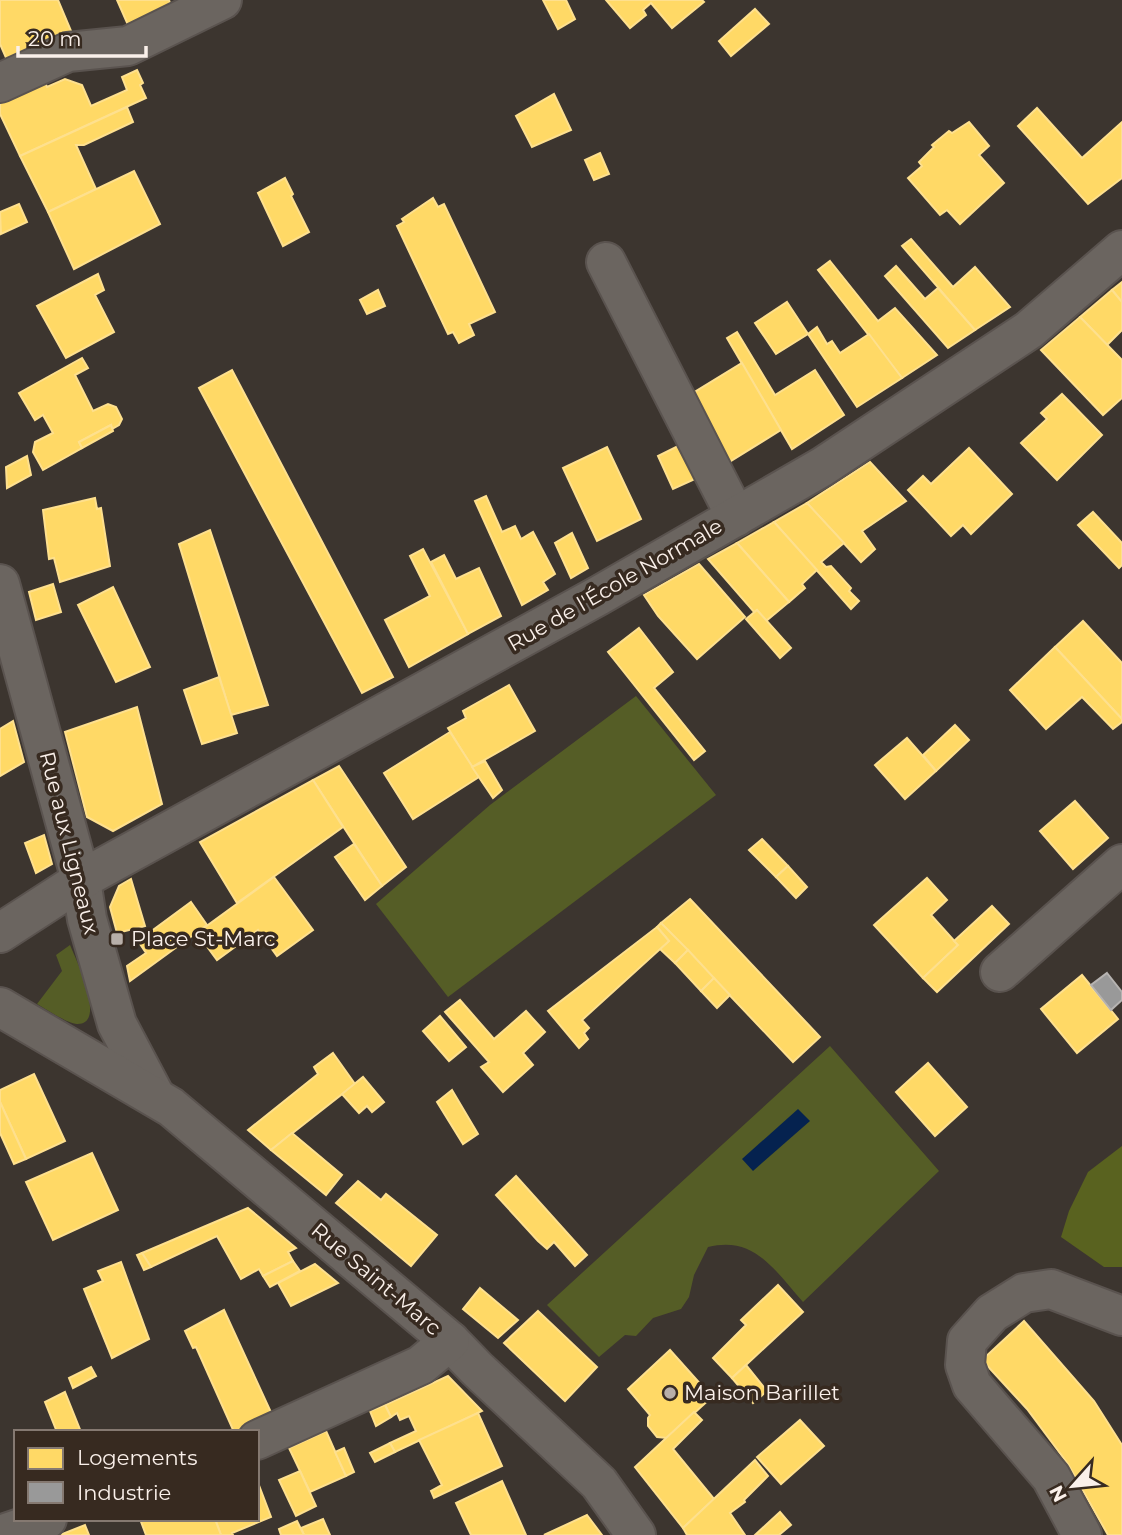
<svg xmlns="http://www.w3.org/2000/svg" width="1122" height="1535" viewBox="0 0 1122 1535" font-family="Montserrat,sans-serif">
<rect width="100%" height="100%" fill="#3c352f"/>
<g fill="#555d26">
<polygon points="636,696 716,795 448,997 376,904 490,805"/>
<path d="M70,945C75,957 108,1025 77,1024C68,1024 46,1009 37,1004L62,971L56,955Z"/>
<path d="M830,1046L939,1171L803,1302C775,1271 755,1235 708,1247L694,1275L689,1297L681,1309L653,1318L636,1336L625,1335L599,1357L547,1305Z"/>
</g>
<polygon fill="#59621f" points="1122,1146 1122,1267 1104,1267 1061,1237 1069,1211 1088,1172"/>
<polygon fill="#05224f" points="798,1109 810,1121 753,1171 742,1159"/>
<g fill="#ffd966" stroke="#fee08e" stroke-width="2">
<polygon points="0,0 58,0 74,38 10,67 0,44"/>
<polygon points="117,0 169,0 171,6 128,25"/>
<polygon points="543,0 566,0 575,19 558,29"/>
<polygon points="606,0 702,0 704,2 672,28 651,3 643,10 646,15 630,28"/>
<polygon points="755,9 769,24 731,56 719,41"/>
<polygon points="137,70 143,83 140,85 146,98 20,156 0,114 0,97 43,78 47,87 65,79 82,85 91,106 127,90 122,77"/>
<polygon points="554,94 571,130 532,147 516,116"/>
<polygon points="127,107 133,122 84,145 76,145 96,189 48,212 20,156"/>
<polygon points="1037,108 1082,158 1122,122 1122,178 1088,204 1018,126"/>
<polygon points="969,122 989,146 979,155 1004,183 960,224 947,210 940,215 908,178 922,166 919,162 934,147 932,145 949,131 952,133"/>
<polygon points="600,153 609,174 594,180 585,160"/>
<polygon points="134,171 160,224 74,269 48,212"/>
<polygon points="285,178 293,194 291,196 309,232 283,246 258,193"/>
<polygon points="433,198 438,207 444,204 495,312 469,324 474,335 459,343 453,332 448,334 397,226 404,222 402,219"/>
<polygon points="19,204 27,222 1,234 0,212"/>
<polygon points="911,239 953,287 975,267 1010,307 975,330 902,246"/>
<polygon points="830,261 878,321 895,308 937,355 902,378 818,270"/>
<polygon points="896,266 925,299 938,288 975,330 948,348 885,276"/>
<polygon points="98,274 104,290 95,295 114,332 66,358 37,306"/>
<polygon points="1122,282 1122,302 1112,290"/>
<polygon points="378,290 385,306 367,314 360,300"/>
<polygon points="1112,290 1122,302 1122,330 1107,345 1080,317"/>
<polygon points="787,302 808,334 776,354 755,323"/>
<polygon points="1080,317 1122,360 1122,398 1103,415 1041,350"/>
<polygon points="817,327 827,344 832,341 840,353 869,334 902,378 857,407 808,334"/>
<polygon points="737,332 775,395 815,370 844,415 792,449 727,338"/>
<polygon points="82,358 88,368 75,375 93,411 108,404 116,407 122,419 119,425 112,429 111,425 79,442 82,448 43,470 33,452 35,442 53,433 43,415 35,420 19,393"/>
<polygon points="742,363 781,430 726,464 693,393"/>
<polygon points="232,370 393,677 362,693 199,388"/>
<polygon points="1062,394 1102,435 1057,480 1021,443 1047,419 1041,413"/>
<polygon points="111,425 113,431 82,448 79,442"/>
<polygon points="690,440 706,474 673,489 658,456"/>
<polygon points="607,447 641,519 597,541 563,468"/>
<polygon points="969,448 1012,494 971,534 963,525 951,536 908,490 923,476 931,484"/>
<polygon points="27,456 31,475 7,488 6,467"/>
<polygon points="870,462 906,501 862,531 875,549 861,562 807,503"/>
<polygon points="486,496 502,532 515,526 521,539 533,532 555,574 543,582 548,590 522,605 475,501"/>
<polygon points="95,498 97,509 101,508 110,566 60,582 54,558 49,559 43,510"/>
<polygon points="807,503 844,543 821,562 826,567 831,566 851,588 849,591 859,601 851,609 774,522"/>
<polygon points="1093,512 1122,543 1122,565 1119,568 1078,525"/>
<polygon points="774,522 817,570 802,584 805,588 789,602 737,543"/>
<polygon points="210,530 268,705 231,715 179,544"/>
<polygon points="572,533 588,568 571,578 555,543"/>
<polygon points="737,543 789,602 766,621 757,610 754,612 708,559"/>
<polygon points="423,549 468,634 409,667 385,620 430,596 410,556"/>
<polygon points="444,555 456,579 479,568 501,616 468,634 431,562"/>
<polygon points="699,564 745,617 697,659 658,616 644,595"/>
<polygon points="53,584 61,612 36,620 29,592"/>
<polygon points="113,587 150,667 116,682 78,605"/>
<polygon points="757,610 791,648 780,658 746,619"/>
<polygon points="1083,621 1122,663 1122,719 1055,647"/>
<polygon points="639,628 673,672 654,688 705,751 694,760 608,652"/>
<polygon points="1055,647 1122,719 1122,722 1113,729 1082,697 1046,729 1010,690"/>
<polygon points="219,677 237,733 202,744 184,690"/>
<polygon points="509,685 535,731 472,767 448,728 466,718 463,711"/>
<polygon points="137,707 162,804 113,831 87,817 65,732"/>
<polygon points="13,721 24,762 0,776 0,729"/>
<polygon points="955,725 969,740 936,771 923,755"/>
<polygon points="450,732 479,777 413,819 384,773"/>
<polygon points="907,738 936,771 905,799 875,765"/>
<polygon points="485,761 502,790 493,798 472,767"/>
<polygon points="339,766 406,867 382,886 313,780"/>
<polygon points="313,780 343,827 237,903 200,842"/>
<polygon points="1075,801 1108,838 1073,869 1040,831"/>
<polygon points="44,835 52,864 36,873 25,843"/>
<polygon points="762,839 788,866 776,877 749,850"/>
<polygon points="354,844 382,886 365,900 335,857"/>
<polygon points="788,866 807,887 796,898 776,877"/>
<polygon points="274,877 313,930 277,956 258,930 217,960 197,933"/>
<polygon points="927,878 947,900 931,915 958,945 923,978 874,925"/>
<polygon points="131,879 145,926 117,933 110,907 119,886"/>
<polygon points="690,899 820,1037 793,1062 661,923"/>
<polygon points="191,902 207,925 130,981 127,966 146,953 138,941"/>
<polygon points="992,906 1009,924 937,992 923,978 958,945 954,941"/>
<polygon points="661,923 688,950 675,963 660,949 669,941 657,927"/>
<polygon points="657,927 669,941 582,1020 589,1028 584,1033 588,1039 579,1048 548,1011"/>
<polygon points="688,950 714,978 701,991 675,963"/>
<polygon points="1082,975 1118,1019 1077,1053 1041,1009"/>
<polygon points="714,978 730,995 717,1008 701,991"/>
<polygon points="460,1000 494,1039 526,1011 545,1032 523,1053 533,1065 503,1092 481,1067 489,1062 445,1012"/>
<polygon points="440,1016 466,1047 449,1061 423,1031"/>
<polygon points="333,1053 355,1084 271,1150 248,1130 318,1074 314,1067"/>
<polygon points="928,1063 967,1107 935,1136 896,1092"/>
<polygon points="34,1074 65,1141 26,1159 0,1102 0,1090"/>
<polygon points="363,1077 384,1102 372,1112 367,1106 359,1113 342,1094"/>
<polygon points="452,1090 478,1134 463,1144 437,1102"/>
<polygon points="0,1102 26,1159 14,1164 0,1133"/>
<polygon points="292,1133 342,1175 326,1195 271,1150"/>
<polygon points="92,1153 118,1210 53,1240 26,1182"/>
<polygon points="516,1176 587,1255 575,1266 554,1242 547,1249 538,1241 496,1195"/>
<polygon points="358,1181 381,1200 386,1194 437,1235 411,1266 336,1203"/>
<polygon points="248,1208 296,1248 288,1252 293,1261 263,1276 259,1269 241,1279 217,1236 151,1267 142,1253"/>
<polygon points="142,1253 151,1267 144,1270 137,1255"/>
<polygon points="293,1261 300,1271 270,1287 263,1276"/>
<polygon points="121,1262 149,1339 112,1358 84,1289 103,1281 98,1271"/>
<polygon points="315,1264 338,1283 291,1306 278,1283"/>
<polygon points="778,1285 803,1312 732,1378 713,1358 746,1325 741,1320"/>
<polygon points="480,1288 518,1320 498,1338 463,1309"/>
<polygon points="224,1310 275,1421 251,1432 234,1432 196,1347 193,1348 185,1331"/>
<polygon points="538,1311 597,1367 565,1401 504,1343"/>
<polygon points="1024,1321 1094,1401 1122,1445 1122,1535 1108,1535 1068,1464 1027,1409 982,1360"/>
<polygon points="670,1350 712,1397 667,1438 657,1437 648,1426 648,1418 650,1415 628,1389"/>
<polygon points="746,1365 767,1391 753,1403 732,1378"/>
<polygon points="91,1367 96,1376 73,1388 69,1378"/>
<polygon points="448,1376 482,1411 395,1452 390,1443 416,1431 409,1416 400,1420 397,1413 391,1417 385,1405"/>
<polygon points="65,1392 81,1432 57,1432 45,1402"/>
<polygon points="385,1405 391,1417 376,1426 370,1411"/>
<polygon points="694,1412 702,1420 673,1449 714,1499 683,1528 635,1467"/>
<polygon points="478,1413 502,1466 434,1498 431,1491 442,1485 419,1440"/>
<polygon points="800,1420 824,1446 781,1484 757,1457"/>
<polygon points="326,1431 346,1476 310,1492 289,1448"/>
<polygon points="390,1443 395,1452 375,1462 370,1453"/>
<polygon points="344,1448 354,1472 346,1476 335,1452"/>
<polygon points="755,1460 768,1476 744,1500 745,1502 730,1513 745,1535 687,1535 683,1528"/>
<polygon points="300,1471 316,1506 296,1516 279,1480"/>
<polygon points="257,1480 271,1517 232,1533 233,1535 221,1535 215,1519 257,1519"/>
<polygon points="502,1481 526,1535 471,1535 456,1503"/>
<polygon points="780,1512 791,1525 779,1535 755,1535"/>
<polygon points="587,1515 602,1535 544,1535"/>
<polygon points="140,1519 215,1519 221,1535 146,1535"/>
<polygon points="323,1519 330,1535 304,1535 301,1528"/>
<polygon points="297,1521 304,1535 281,1535 279,1529"/>
<polygon points="85,1525 89,1535 60,1535"/>
</g>
<polygon fill="#999" stroke="#b6b3b1" stroke-width="2" points="1107,973 1122,992 1122,1000 1111,1010 1091,985"/>
<g fill="none" stroke-linecap="round" stroke-linejoin="round">
<defs>
<g id="minor">
<polyline points="0,83 68,52 128,46 222,0"/>
<polyline points="606,262 736,517"/>
<polyline points="0,584 81,880 87,919 117,1024 155,1096"/>
<polyline points="0,933 91,874 598,596 822,467 1029,330 1122,250"/>
<polyline points="1000,972 1122,864"/>
<polyline points="0,1007 171,1107 450,1341 477,1369 599,1483 636,1535"/>
<polyline points="257,1440 421,1365 450,1341"/>
<polyline points="0,1535 47,1519"/>
<polyline points="1082,1535 1051,1477 972,1385 965,1365 967,1341 992,1313 1024,1293 1051,1289 1122,1316"/>
</g>
</defs>
<use href="#minor" stroke="#5a534f" stroke-width="42"/>
<use href="#minor" stroke="#6b6560" stroke-width="38"/>
</g>
<g fill="#b8afa9" stroke="#372a20" stroke-width="2.5">
<rect x="110" y="932" width="14" height="14" rx="3.5"/>
<circle cx="670" cy="1393" r="7"/>
</g>
<g text-anchor="middle" stroke-width="7" stroke-linejoin="round" paint-order="stroke">
<g font-size="21" fill="#faf0ea" stroke="#372a20">
<text transform="translate(615 585) rotate(-30)" y="7">Rue de l'École Normale</text>
<text transform="translate(69 843) rotate(76)" y="7">Rue aux Ligneaux</text>
<text transform="translate(376 1279) rotate(40)" y="7">Rue Saint-Marc</text>
</g>
<g font-size="21" fill="#faf0ea" stroke="#372a20" text-anchor="start">
<text x="131" y="946">Place St-Marc</text>
<text x="684" y="1400">Maison Barillet</text>
</g>
</g>
<rect x="14" y="1430" width="245" height="91" fill="#372a20" stroke="#857971" stroke-width="2"/>
<rect x="28" y="1448" width="35" height="21" fill="#ffd966" stroke="#857971" stroke-width="2"/>
<text x="77" y="1465" font-size="21" fill="#faf0ea">Logements</text>
<rect x="28" y="1482" width="35" height="21" fill="#999999" stroke="#857971" stroke-width="2"/>
<text x="77" y="1500" font-size="21" fill="#faf0ea">Industrie</text>
<g transform="translate(1073 1486) rotate(243)" stroke="#372a20" stroke-width="5" paint-order="stroke">
<path d="M0-5L12 26L0 18L-12 26Z" fill="#faf0ea"/>
<text y="-10" font-size="19" font-weight="bold" text-anchor="middle" fill="#faf0ea">N</text>
</g>
<path d="M18 46v10h128v-10" fill="none" stroke="#faf0ea" stroke-width="3.5"/>
<text x="28" y="46" font-size="21" fill="#faf0ea" stroke="#372a20" stroke-width="5" paint-order="stroke">20 m</text>
</svg>
